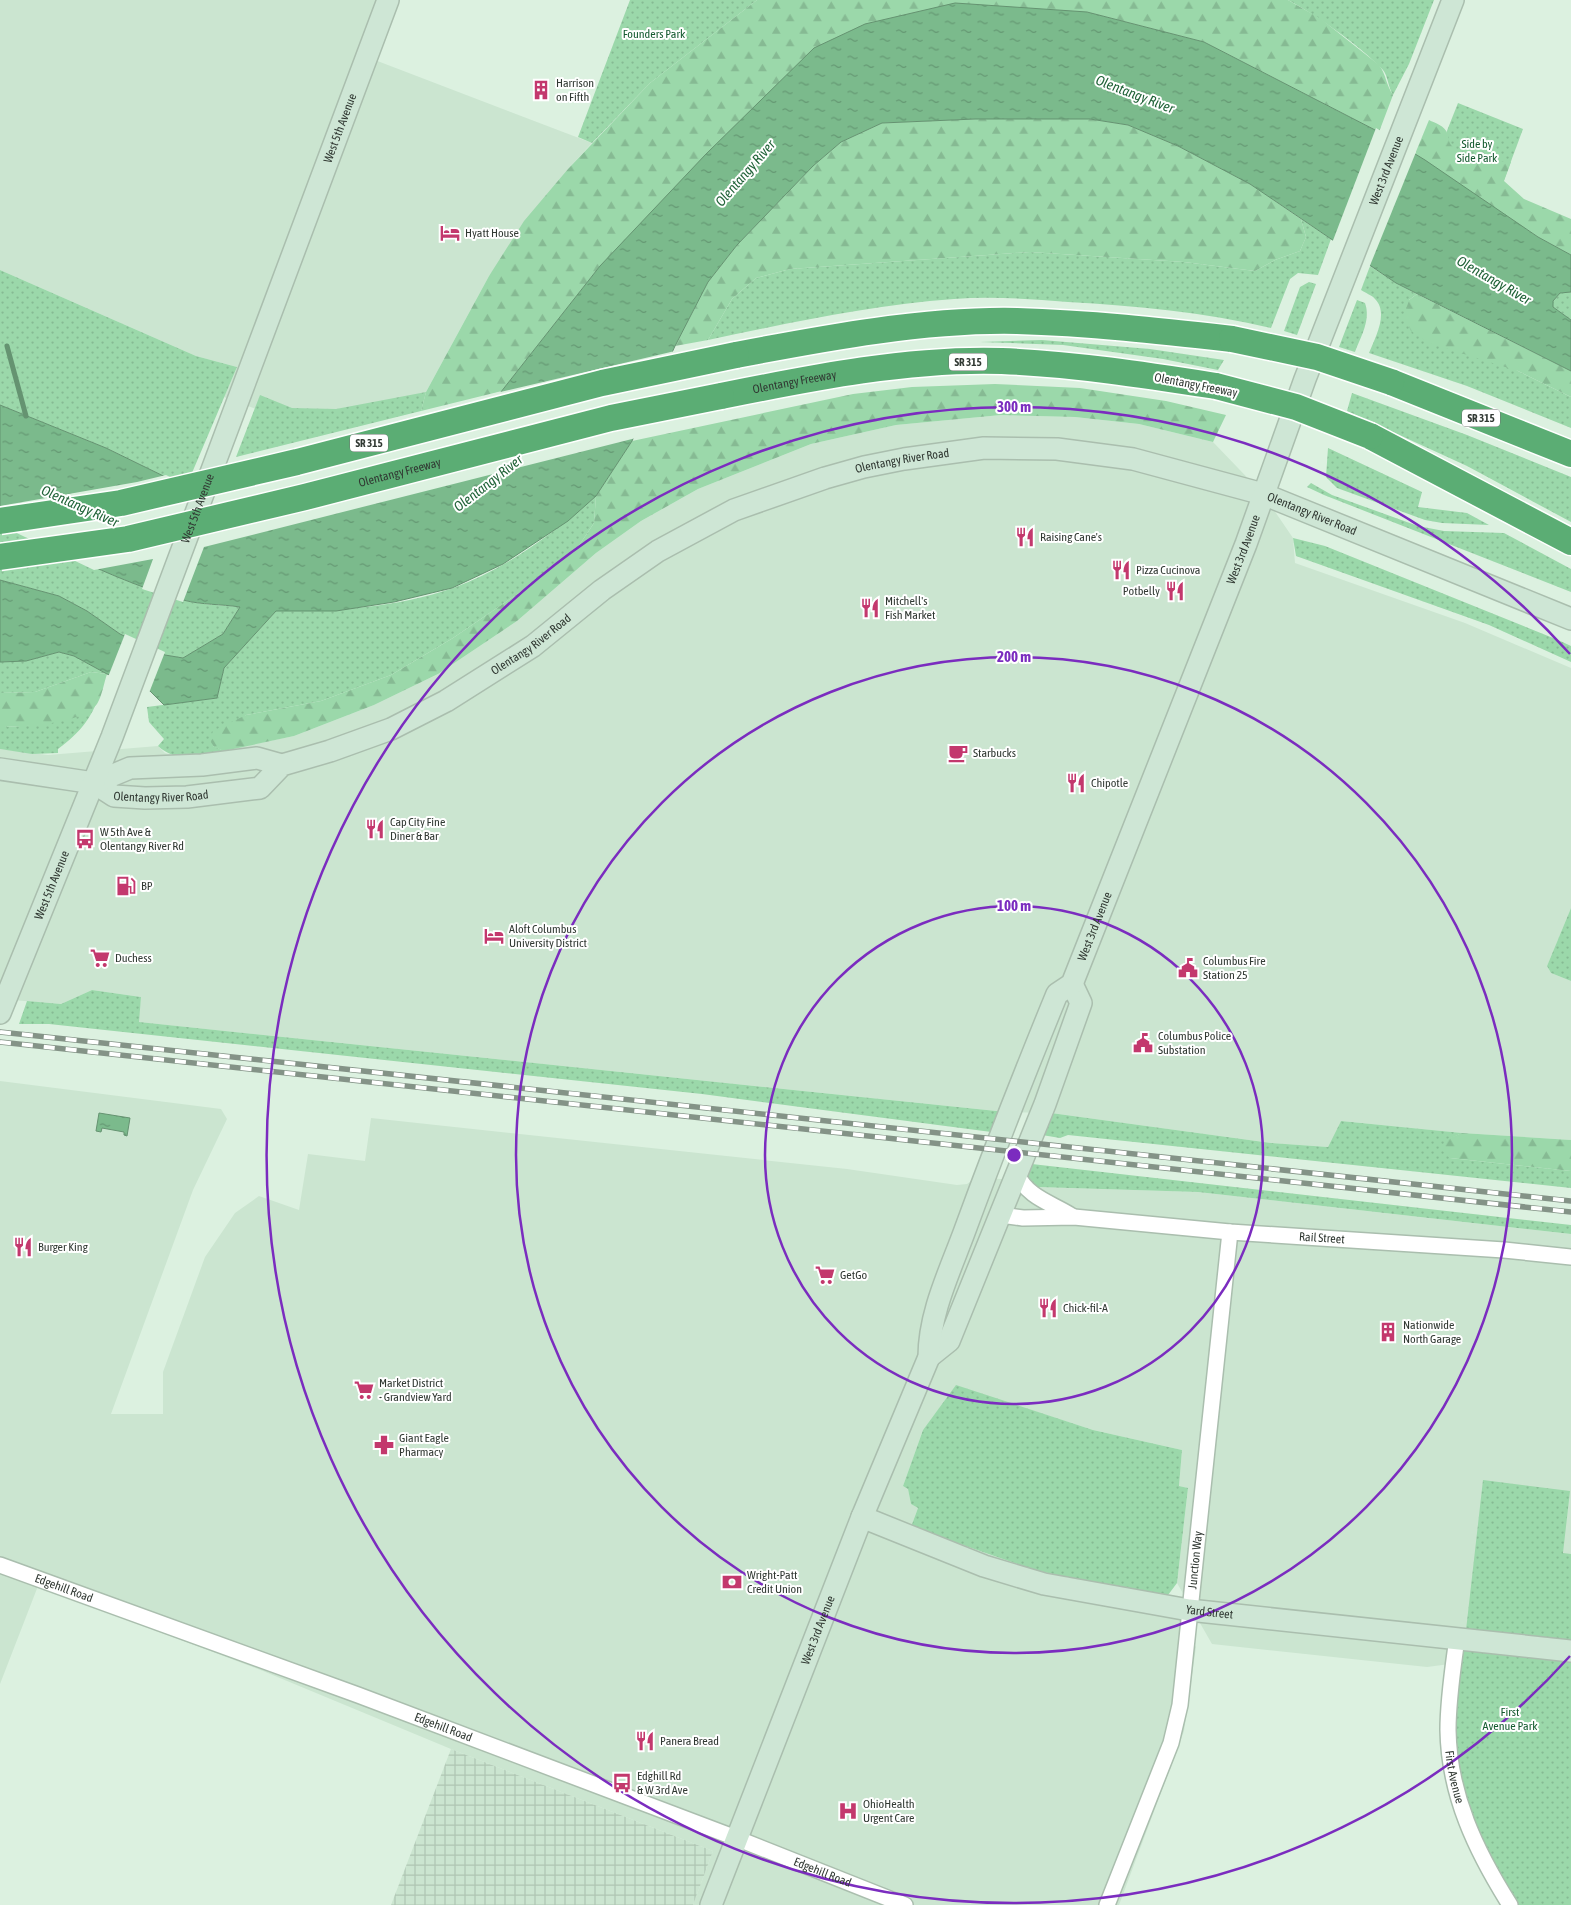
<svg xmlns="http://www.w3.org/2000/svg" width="1571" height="1905" viewBox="0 0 1571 1905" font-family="'Asap Condensed',sans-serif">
<defs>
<pattern id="industrial-grid" width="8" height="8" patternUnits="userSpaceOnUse" patternTransform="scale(1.25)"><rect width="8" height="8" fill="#cbe5d0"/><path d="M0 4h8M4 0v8" fill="none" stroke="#afc5b3"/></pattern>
<pattern id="grass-dots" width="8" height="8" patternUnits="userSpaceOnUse" patternTransform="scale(1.25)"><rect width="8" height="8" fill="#9bd8aa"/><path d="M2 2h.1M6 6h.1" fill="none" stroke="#86ba93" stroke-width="1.8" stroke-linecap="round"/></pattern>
<pattern id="forest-firs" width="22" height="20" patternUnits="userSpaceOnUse" patternTransform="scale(1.25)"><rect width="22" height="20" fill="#9bd8aa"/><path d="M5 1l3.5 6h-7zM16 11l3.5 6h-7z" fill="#86ba93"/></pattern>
<pattern id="water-ripples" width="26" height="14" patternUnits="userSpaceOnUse" patternTransform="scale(1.25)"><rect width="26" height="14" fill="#7bba8c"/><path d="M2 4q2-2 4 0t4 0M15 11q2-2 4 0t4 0" fill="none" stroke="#659873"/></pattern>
</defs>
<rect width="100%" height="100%" fill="#dcf1e0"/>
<g fill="#cbe5d0">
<polygon points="0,0 388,0 367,57 592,143 568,169 489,276 426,392 421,411 256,409 224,397 237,367 196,356 0,270"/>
<polygon points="1001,415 1075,417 1139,424 1213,442 1263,494 1293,538 1295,563 1465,623 1571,668 1571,908 1547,966 1551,973 1571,981 1571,1140 1462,1133 1341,1121 1328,1147 1271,1143 1051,1113 1006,1112 138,1022 141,997 92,990 61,1004 0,999 0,749 48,755 158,746 165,753 185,758 294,736 374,705 438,674 517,621 596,553 641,521 698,489 811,444 896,425"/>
<polygon points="0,1081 221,1109 227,1119 193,1190 111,1414 163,1414 163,1372 205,1257 235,1213 259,1196 299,1210 308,1154 365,1161 371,1118 847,1169 957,1185 967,1184 977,1177 1025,1181 1038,1187 1198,1192 1571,1234 1571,1673 1457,1663 1427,1667 1212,1644 1177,1583 1188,1488 1179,1486 1182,1450 1093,1430 956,1386 923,1430 903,1486 908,1488 911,1504 918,1508 911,1527 1032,1569 1088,1583 1168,1595 1196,1647 1184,1731 1119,1905 693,1905 713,1851 451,1749 263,1671 38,1586 0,1684"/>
</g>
<polygon fill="url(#industrial-grid)" points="451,1749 713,1851 693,1905 391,1905"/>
<g fill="url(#grass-dots)">
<polygon points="630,0 757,0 650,83 592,143 578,137"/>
<path d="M1288,0H1434L1409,64L1393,95C1388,87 1388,76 1383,70C1358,44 1319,17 1288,0Z"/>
<polygon points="1458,103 1523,129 1494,207 1433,166"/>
<path d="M1301,219L1331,239L1318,275L1298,273L1290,279L1271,328C1204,312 1136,306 1068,302C1030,299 992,296 954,299C871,305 789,323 708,340L732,299L756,278L790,269L1030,252L1184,262L1255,271L1275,260L1300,251L1306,237Z"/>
<path d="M1370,266L1396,283L1417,294L1409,300L1518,371L1571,397V428L1467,386L1369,353C1375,338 1389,313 1375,299C1372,295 1365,293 1361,290Z"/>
<polygon points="0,270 196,356 237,367 186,487 106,448 0,405"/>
<polygon points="1309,282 1316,284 1297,335 1284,331 1300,287"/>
<polygon points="1571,292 1571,320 1553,307 1553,301 1560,293"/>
<path d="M1357,300L1365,303C1371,320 1361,336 1355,352L1339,347Z"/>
<polygon points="1042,340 1150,349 1224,360 1218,370 1163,359 1063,345 980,342"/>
<polygon points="426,392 421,411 236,457 260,395 292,408 336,409"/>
<polygon points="1352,393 1467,435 1571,477 1571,522 1467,466 1347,411"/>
<polygon points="1328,448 1422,492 1418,507 1467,513 1489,525 1442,523 1425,520 1337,488 1326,477"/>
<polygon points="1311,483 1332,495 1418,526 1444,531 1504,533 1571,569 1571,592 1324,495 1307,487"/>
<path d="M596,496L594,523L578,547L529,586L453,638L391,675L321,701L246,715L213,746L224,751C200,756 178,764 158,746L164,739L149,722L147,707L217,698L224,668L276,611C335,611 396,608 453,588C506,569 554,533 596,496Z"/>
<path d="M0,522C60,551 119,582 183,600C202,605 221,605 240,607L223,634L183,658L165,655L120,634L87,611L59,596L0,580Z"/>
<polygon points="1293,538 1325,546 1558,640 1571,646 1571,662 1489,625 1296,556"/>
<polygon points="59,652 74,656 107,674 91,672 35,692 0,693 0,662 26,661"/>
<path d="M96,704C87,725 75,736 58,749V753L32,754L0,749V727C27,727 75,721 96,704Z"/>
<polygon points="1571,908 1571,981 1551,973 1547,966"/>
<polygon points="92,990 141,997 139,1022 1006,1112 999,1133 702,1094 49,1024 19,1024 27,1001 61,1004"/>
<polygon points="1051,1113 1271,1143 1328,1147 1341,1121 1462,1133 1447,1140 1450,1158 1571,1171 1571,1188 1068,1135 1060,1138 1042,1135"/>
<polygon points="1023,1163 1571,1225 1571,1234 1198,1192 1038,1187 1025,1181"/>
<polygon points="956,1385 1093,1430 1182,1450 1179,1486 1188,1488 1177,1583 1168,1595 1159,1595 1088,1583 1032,1569 911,1527 918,1508 911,1504 908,1489 903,1486 923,1430"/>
<polygon points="1483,1480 1570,1491 1563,1553 1571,1554 1571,1905 1510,1905 1460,1805 1451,1691 1465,1639"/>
</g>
<g fill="url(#forest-firs)">
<path d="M757,0H1288L1321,19L1379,65C1386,74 1386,85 1393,95L1379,132L1204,42L1087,12L600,266L502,391L421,411L426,392L489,276L524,221L568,169L650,83Z"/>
<polygon points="975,119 1090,119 1128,125 1178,146 1250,184 1301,219 1306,237 1300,251 1275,260 1255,271 1184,262 1030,252 790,269 756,278 732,299 708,340 675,346 708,282 737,245 813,166 841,142 882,123"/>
<path d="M1429,120C1435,123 1445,126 1447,133C1449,137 1448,141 1451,145C1460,158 1496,162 1511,162L1504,181L1524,199L1571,219V255L1538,237L1415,154Z"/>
<polygon points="1417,294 1571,371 1571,397 1518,371 1429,343 1411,331 1404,316 1409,300"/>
<polygon points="995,384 1080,388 1166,401 1226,415 1213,442 1139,424 1075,417 1001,415 896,425 811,444 698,489 641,521 596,553 517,621 438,674 374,705 294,736 224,751 214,747 210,740 213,731 246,715 321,701 391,675 453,638 529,586 578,547 594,523 596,496 632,441 853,394 912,387"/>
<path d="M91,672L107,674C104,683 102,696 97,704C83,724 22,727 0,727V693L35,692Z"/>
<polygon points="1462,1133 1571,1140 1571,1171 1450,1158 1443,1151 1447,1139"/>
</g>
<g fill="url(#water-ripples)" stroke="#659371">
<path d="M955,3L1087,12L1204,42L1379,132L1425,160L1538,237L1571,255V292L1560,293L1553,301V307L1571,320V371L1396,283L1250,184L1178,146L1128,125L1090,119H975L882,123L841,142L813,166L737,245L708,282L675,346L632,441L596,496L568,521L503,564L452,588L394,602L336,611H276L224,668L217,698L164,705L150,691L107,674L74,656L59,652L26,661L0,662V580L59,596L87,611L120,634L165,655L183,658L223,634L240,607C221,604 202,605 183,600C119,582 60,551 0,522V405L106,448L186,487L231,500H298L449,458L600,266L706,154L814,48L865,24Z"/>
<polygon points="99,1113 130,1118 127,1136 124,1135 124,1132 102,1128 101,1132 96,1131"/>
</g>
<g fill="#dcf1e0">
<polygon points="1376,128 1416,152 1369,268 1332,243"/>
<polygon points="675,351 636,438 204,547 183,602 142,589 153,559 94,570 0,525 0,506 137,482 166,475 187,485 231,498 297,497 447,455 496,393"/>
<polygon points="125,634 165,652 149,693 108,677"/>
</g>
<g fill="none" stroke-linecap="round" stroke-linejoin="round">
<polyline stroke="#659371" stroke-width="5" points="7,346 26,416"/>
<defs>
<g id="street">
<path d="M1017,1174C1028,1198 1052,1203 1072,1216"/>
<path id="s1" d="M1001,1215L1023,1218L1074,1217L1230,1232L1504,1250L1571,1257"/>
<path id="s2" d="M0,1565L358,1695L736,1838L905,1905"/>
<path id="s3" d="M1457,1638C1453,1668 1448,1699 1448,1730C1449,1795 1476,1851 1510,1905"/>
<path id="s4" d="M1107,1905L1171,1743L1180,1705L1230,1232"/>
</g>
<g id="secondary">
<path id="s5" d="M0,769L94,783L114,796L145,798L187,797L260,788L282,765L330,751L391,729L446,701L533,646L602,590L658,551L734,510L825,478L864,467L904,459L984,448L1057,449L1133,459L1263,494L1571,619"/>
<polyline points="94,783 130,768 202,765 257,758 282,765"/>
<path id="s6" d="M0,1013L112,737L388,0"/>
<polyline points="929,1357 949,1341 1045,1104 1081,1003 1072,984"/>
<path id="s7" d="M862,1517L984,1566L1044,1584L1189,1610L1571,1651"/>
<path id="s8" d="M711,1905L862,1517L929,1357C929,1313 950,1271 965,1230C994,1151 1025,1072 1057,994L1072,984L1246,544L1305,379L1453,0"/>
</g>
<g id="highway">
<path d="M736,355C825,338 927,319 1017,321C1089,323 1161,331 1232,339"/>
<polyline points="1391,382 1571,454"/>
<path id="s9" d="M721,396C811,378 910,358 1002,361C1074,364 1145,375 1216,386"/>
<polyline points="1370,436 1571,542"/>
</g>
</defs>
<use href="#street" stroke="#aabeae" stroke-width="18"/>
<use href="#secondary" stroke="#aabeae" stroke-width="24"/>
<use href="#highway" stroke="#fff" stroke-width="29"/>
<use href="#street" stroke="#fff" stroke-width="15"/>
<use href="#secondary" stroke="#cee6d5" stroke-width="21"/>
<use href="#highway" stroke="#5bad74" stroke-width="26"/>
<defs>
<g id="rail">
<polyline points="0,1032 1571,1201"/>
<polyline points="0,1042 1571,1212"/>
</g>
</defs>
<use href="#rail" stroke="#849387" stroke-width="5.5"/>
<use href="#rail" stroke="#fff" stroke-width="4" stroke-dasharray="11" stroke-linecap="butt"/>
<defs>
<g id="highway-bridge">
<polyline points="1232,339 1317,357 1391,382"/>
<polyline points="1216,386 1296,407 1370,436"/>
<polyline points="0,521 121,503 297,462 602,383 736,355"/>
<path id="s10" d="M0,557L128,539L305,497L611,418L721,396"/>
</g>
</defs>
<use href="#highway-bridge" stroke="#fff" stroke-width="29" stroke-linecap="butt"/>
<use href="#highway-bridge" stroke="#5bad74" stroke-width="26"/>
</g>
<g fill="none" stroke="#7b2cbf" stroke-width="2.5">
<circle cx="1014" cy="1155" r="249"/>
<circle cx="1014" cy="1155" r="498"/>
<path d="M1570 1656A748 748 0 1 1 1570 654"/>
</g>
<defs>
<symbol id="building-bare" viewBox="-9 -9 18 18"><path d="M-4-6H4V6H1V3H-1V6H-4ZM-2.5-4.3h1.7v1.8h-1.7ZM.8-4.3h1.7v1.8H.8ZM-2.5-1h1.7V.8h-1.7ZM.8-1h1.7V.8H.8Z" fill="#c3386d" stroke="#fff" stroke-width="2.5" paint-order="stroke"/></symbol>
<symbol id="hotel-bare" viewBox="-9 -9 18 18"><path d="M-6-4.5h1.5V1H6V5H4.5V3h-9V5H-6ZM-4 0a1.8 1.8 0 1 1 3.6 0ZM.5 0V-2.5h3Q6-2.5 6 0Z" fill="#c3386d" stroke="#fff" stroke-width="2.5" paint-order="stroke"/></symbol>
<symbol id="restaurant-bare" viewBox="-9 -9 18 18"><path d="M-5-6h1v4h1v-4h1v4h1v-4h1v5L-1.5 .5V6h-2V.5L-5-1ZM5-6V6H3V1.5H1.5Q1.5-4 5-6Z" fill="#c3386d" stroke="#fff" stroke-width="2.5" paint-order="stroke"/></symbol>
<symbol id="cafe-bare" viewBox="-9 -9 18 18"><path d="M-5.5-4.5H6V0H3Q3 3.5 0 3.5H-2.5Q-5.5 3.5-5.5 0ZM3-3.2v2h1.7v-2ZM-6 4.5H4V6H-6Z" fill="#c3386d" stroke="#fff" stroke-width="2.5" paint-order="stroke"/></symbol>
<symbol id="bus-bare" viewBox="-9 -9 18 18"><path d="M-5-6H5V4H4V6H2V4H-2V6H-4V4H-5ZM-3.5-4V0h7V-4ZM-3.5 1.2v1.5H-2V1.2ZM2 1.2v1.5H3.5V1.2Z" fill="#c3386d" stroke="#fff" stroke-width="2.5" paint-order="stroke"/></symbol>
<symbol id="fuel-bare" viewBox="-9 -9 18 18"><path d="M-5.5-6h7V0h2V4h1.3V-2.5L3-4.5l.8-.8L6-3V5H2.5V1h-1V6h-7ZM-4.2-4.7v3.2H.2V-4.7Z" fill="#c3386d" stroke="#fff" stroke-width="2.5" paint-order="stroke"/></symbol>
<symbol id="supermarket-bare" viewBox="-9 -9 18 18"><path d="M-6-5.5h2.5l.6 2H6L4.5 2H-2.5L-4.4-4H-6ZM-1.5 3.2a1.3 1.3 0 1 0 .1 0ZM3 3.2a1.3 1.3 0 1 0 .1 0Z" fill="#c3386d" stroke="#fff" stroke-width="2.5" paint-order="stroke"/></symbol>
<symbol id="civic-bare" viewBox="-9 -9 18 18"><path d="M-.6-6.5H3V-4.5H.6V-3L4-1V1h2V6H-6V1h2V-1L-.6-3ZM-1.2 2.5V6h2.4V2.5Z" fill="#c3386d" stroke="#fff" stroke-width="2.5" paint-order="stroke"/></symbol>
<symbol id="pharmacy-bare" viewBox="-9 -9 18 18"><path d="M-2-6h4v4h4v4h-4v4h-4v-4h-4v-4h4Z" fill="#c3386d" stroke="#fff" stroke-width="2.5" paint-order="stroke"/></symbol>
<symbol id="bank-bare" viewBox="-9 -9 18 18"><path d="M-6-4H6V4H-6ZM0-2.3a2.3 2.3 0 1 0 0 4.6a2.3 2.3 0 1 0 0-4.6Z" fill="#c3386d" stroke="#fff" stroke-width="2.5" paint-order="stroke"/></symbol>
<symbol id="hospital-bare" viewBox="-9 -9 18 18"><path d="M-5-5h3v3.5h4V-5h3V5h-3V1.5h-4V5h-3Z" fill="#c3386d" stroke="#fff" stroke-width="2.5" paint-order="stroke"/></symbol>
</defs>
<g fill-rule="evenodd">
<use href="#building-bare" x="527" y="76" width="28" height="28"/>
<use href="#hotel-bare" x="436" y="219" width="28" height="28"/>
<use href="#restaurant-bare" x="1011" y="523" width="28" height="28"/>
<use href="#restaurant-bare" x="1107" y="556" width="28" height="28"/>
<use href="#restaurant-bare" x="1161" y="577" width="28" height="28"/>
<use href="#restaurant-bare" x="856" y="594" width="28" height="28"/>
<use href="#cafe-bare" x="944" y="739" width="28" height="28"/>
<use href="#restaurant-bare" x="1062" y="769" width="28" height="28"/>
<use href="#restaurant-bare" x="361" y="815" width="28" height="28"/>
<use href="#bus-bare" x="71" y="825" width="28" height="28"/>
<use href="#fuel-bare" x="112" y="872" width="28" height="28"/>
<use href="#hotel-bare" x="480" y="922" width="28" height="28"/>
<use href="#supermarket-bare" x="86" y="944" width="28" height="28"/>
<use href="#civic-bare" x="1174" y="954" width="28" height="28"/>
<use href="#civic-bare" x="1129" y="1029" width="28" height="28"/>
<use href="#restaurant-bare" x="9" y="1233" width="28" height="28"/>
<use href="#supermarket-bare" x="811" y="1261" width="28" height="28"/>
<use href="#restaurant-bare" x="1034" y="1294" width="28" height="28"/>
<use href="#building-bare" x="1374" y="1318" width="28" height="28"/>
<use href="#supermarket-bare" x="350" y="1376" width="28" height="28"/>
<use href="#pharmacy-bare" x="370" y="1431" width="28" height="28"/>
<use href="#bank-bare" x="718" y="1568" width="28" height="28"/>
<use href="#restaurant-bare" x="631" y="1727" width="28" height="28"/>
<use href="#bus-bare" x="608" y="1769" width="28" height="28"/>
<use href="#hospital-bare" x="834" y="1797" width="28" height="28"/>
</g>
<g text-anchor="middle" stroke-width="4" stroke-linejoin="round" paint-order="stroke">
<g fill="#fff" stroke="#6f7470" stroke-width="1">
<rect x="949" y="353.5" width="38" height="17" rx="4"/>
<rect x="1462" y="409.5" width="38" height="17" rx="4"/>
<rect x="350" y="434.5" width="38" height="17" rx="4"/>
</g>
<g font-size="11" font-weight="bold" fill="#313933">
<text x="968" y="366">SR 315</text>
<text x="1481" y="422">SR 315</text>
<text x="369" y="447">SR 315</text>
</g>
<g font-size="12" fill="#155b30" stroke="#fff">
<text x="654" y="38">Founders Park</text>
<text x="1477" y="148">Side by<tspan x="1477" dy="14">Side Park</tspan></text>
<text x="1510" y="1716">First<tspan x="1510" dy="14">Avenue Park</tspan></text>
</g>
<g font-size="12" fill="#313933" stroke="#fff" text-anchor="start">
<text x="556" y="87">Harrison<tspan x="556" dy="14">on Fifth</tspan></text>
<text x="465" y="237">Hyatt House</text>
<text x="1040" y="541">Raising Cane's</text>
<text x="1136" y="574">Pizza Cucinova</text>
<text x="1160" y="595" text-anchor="end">Potbelly</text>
<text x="885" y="605">Mitchell's<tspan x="885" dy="14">Fish Market</tspan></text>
<text x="973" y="757">Starbucks</text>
<text x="1091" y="787">Chipotle</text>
<text x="390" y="826">Cap City Fine<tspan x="390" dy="14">Diner &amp; Bar</tspan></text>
<text x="100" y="836">W 5th Ave &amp;<tspan x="100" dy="14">Olentangy River Rd</tspan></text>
<text x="141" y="890">BP</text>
<text x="509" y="933">Aloft Columbus<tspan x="509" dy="14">University District</tspan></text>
<text x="115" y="962">Duchess</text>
<text x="1203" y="965">Columbus Fire<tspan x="1203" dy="14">Station 25</tspan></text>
<text x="1158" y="1040">Columbus Police<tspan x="1158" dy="14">Substation</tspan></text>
<text x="38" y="1251">Burger King</text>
<text x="840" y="1279">GetGo</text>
<text x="1063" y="1312">Chick-fil-A</text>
<text x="1403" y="1329">Nationwide<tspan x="1403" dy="14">North Garage</tspan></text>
<text x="379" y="1387">Market District<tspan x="379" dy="14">- Grandview Yard</tspan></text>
<text x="399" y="1442">Giant Eagle<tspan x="399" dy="14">Pharmacy</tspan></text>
<text x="747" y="1579">Wright-Patt<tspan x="747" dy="14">Credit Union</tspan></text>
<text x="660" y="1745">Panera Bread</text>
<text x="637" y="1780">Edghill Rd<tspan x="637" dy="14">&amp; W 3rd Ave</tspan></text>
<text x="863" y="1808">OhioHealth<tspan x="863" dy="14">Urgent Care</tspan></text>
</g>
<g font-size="12" fill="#313933" stroke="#fff">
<text dy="4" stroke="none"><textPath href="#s6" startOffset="948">West 5th Avenue</textPath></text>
<text dy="4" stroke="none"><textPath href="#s8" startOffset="1866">West 3rd Avenue</textPath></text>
<text dy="4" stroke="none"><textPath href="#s9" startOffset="75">Olentangy Freeway</textPath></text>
<text transform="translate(1196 385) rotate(11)" y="4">Olentangy Freeway</text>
<text dy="4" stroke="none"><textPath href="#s5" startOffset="996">Olentangy River Road</textPath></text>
<text dy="4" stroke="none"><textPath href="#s10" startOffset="409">Olentangy Freeway</textPath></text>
<text dy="4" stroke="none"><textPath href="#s6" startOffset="542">West 5th Avenue</textPath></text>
<text dy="4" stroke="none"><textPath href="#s5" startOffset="1416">Olentangy River Road</textPath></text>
<text dy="4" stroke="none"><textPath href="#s8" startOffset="1461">West 3rd Avenue</textPath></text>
<text dy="4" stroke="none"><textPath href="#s5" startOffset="576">Olentangy River Road</textPath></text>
<text dy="4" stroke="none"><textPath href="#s5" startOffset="166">Olentangy River Road</textPath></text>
<text dy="4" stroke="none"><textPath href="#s6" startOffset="138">West 5th Avenue</textPath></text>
<text dy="4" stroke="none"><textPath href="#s8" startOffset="1056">West 3rd Avenue</textPath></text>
<text dy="4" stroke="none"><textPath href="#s1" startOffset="322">Rail Street</textPath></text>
<text dy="4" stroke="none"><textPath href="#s4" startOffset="359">Junction Way</textPath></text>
<text dy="4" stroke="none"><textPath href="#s2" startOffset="68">Edgehill Road</textPath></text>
<text dy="4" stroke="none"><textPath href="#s7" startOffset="362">Yard Street</textPath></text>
<text dy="4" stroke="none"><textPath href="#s8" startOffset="295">West 3rd Avenue</textPath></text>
<text dy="4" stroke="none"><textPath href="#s2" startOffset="472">Edgehill Road</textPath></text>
<text dy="4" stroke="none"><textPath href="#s3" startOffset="140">First Avenue</textPath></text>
<text dy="4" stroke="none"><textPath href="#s2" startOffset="878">Edgehill Road</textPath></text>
</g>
<g font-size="14" font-style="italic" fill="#206338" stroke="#fff">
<text transform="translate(1135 94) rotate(21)" y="5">Olentangy River</text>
<text transform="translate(745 173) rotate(-49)" y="5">Olentangy River</text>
<text transform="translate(1494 280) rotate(30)" y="5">Olentangy River</text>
<text transform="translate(488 483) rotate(-38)" y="5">Olentangy River</text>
<text transform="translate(80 506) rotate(24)" y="5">Olentangy River</text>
</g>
</g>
<circle cx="1014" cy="1155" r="8" fill="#7b2cbf" stroke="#fff" stroke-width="2.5"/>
<g font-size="15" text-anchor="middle" font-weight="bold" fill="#7b2cbf" stroke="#fff" stroke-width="4" stroke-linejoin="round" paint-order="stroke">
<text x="1014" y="412">300 m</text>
<text x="1014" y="662">200 m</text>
<text x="1014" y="911">100 m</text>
</g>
</svg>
